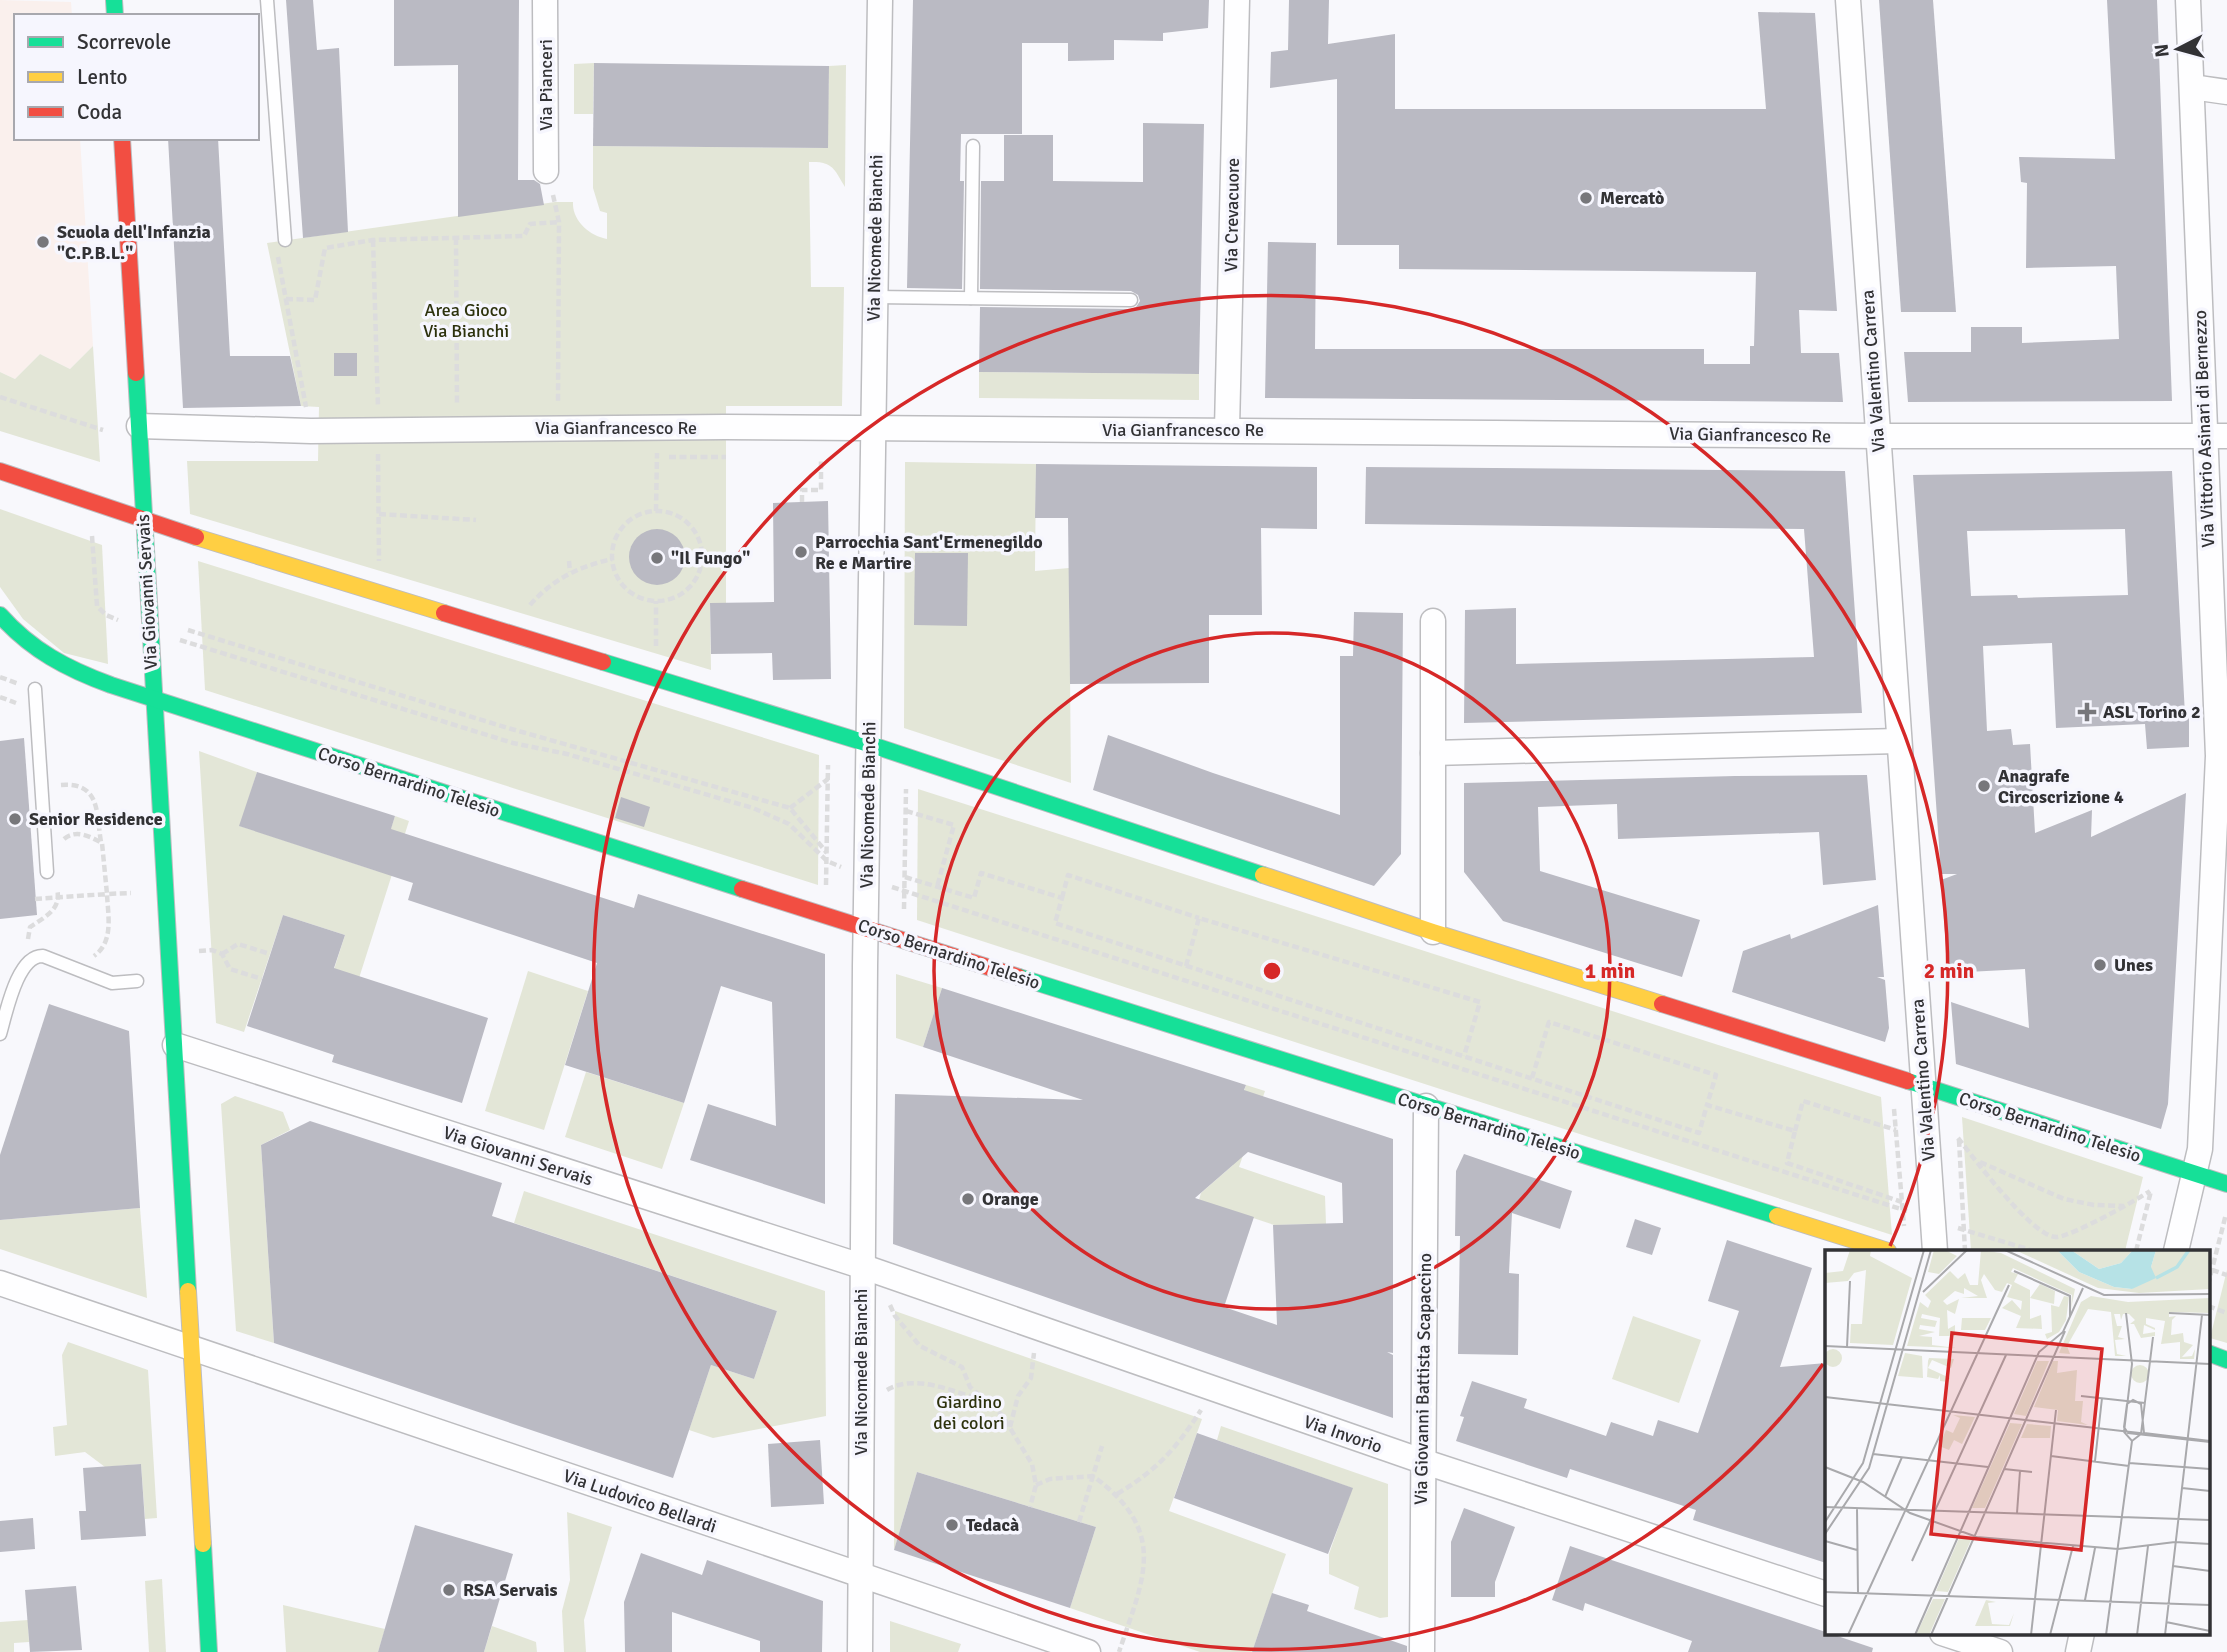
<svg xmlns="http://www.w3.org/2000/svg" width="2227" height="1652" viewBox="0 0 2227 1652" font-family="Signika,sans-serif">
<rect width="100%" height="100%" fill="#f8f8fc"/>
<polygon fill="#faf0ed" points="0,0 71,2 72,16 16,16 16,138 80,138 93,346 70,369 40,354 15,379 0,372"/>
<g fill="#e3e6d7">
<polygon points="594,63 593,114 574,114 574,64"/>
<path d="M846,65L845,187C834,168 832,161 809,162L811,287H844L842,406H726V603L710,604L711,670L190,514L187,461H318L319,407L301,406L267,243L555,202H573C572,221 590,236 607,239V213L600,211L593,188V146L827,148L829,66Z"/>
<polygon points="93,346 100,462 0,431 0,372 15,379 40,354 70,369"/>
<polygon points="979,372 1199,374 1199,400 979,398"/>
<polygon points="905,462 1036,464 1035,571 1069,568 1071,783 904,728"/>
<polygon points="0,509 102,545 108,664 64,653 23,619 0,587"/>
<polygon points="198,561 819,755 818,885 205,690"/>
<polygon points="199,751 257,772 240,826 377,871 395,816 409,821 353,997 328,988 345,935 283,915 244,1032 216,1023"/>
<polygon points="918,789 1881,1097 1892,1235 917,920"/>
<polygon points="528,971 588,991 544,1130 485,1111"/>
<polygon points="896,974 942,988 923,1047 896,1038"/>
<polygon points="586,1072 684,1103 662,1169 565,1137"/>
<polygon points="1246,1085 1265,1091 1239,1167 1325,1196 1326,1224 1274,1225 1199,1200 1201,1193 1233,1165 1226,1145"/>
<polygon points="235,1096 283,1112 290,1130 261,1145 274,1343 236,1331 221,1104"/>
<polygon points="1962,1117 2143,1177 2125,1251 1971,1251"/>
<polygon points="524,1191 825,1291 826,1416 713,1438 689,1430 711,1365 754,1379 777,1311 514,1223"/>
<polygon points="140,1208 147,1298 0,1249 0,1220"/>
<polygon points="2227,1270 2227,1343 2210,1338"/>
<polygon points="895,1311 1202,1419 1169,1511 1286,1554 1252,1652 1200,1652 1070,1608 1096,1527 917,1472 894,1550"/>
<polygon points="1633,1316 1701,1340 1679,1403 1612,1379"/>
<polygon points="68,1342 148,1370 157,1518 145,1519 141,1464 105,1467 85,1452 55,1456 53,1427 67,1425 62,1355"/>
<polygon points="1221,1426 1388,1484 1388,1617 1380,1618 1354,1609 1359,1587 1329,1574 1329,1554 1352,1488 1217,1440"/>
<polygon points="567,1512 612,1527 584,1620 586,1652 564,1652 562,1611 570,1580"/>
<polygon points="162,1579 166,1652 149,1652 145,1581"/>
<polygon points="283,1605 385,1629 378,1652 286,1652"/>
<polygon points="28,1620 29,1642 14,1643 14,1652 0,1652 0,1622"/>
<polygon points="890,1621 961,1644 958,1652 890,1652"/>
<polygon points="492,1626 536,1642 537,1652 484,1652"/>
</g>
<g fill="#babac3" fill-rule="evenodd">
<polygon points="286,0 313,0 317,50 339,48 348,232 303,238"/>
<polygon points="394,0 519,0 518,180 534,180 540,184 544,205 458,217 458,65 394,66"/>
<polygon points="913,0 1209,0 1208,28 1163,33 1163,41 1114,40 1114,60 1068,61 1068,43 1022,43 1022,134 961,134 960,181 964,181 962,289 907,288"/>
<polygon points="1289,0 1329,0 1328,44 1395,34 1395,109 1766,109 1758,12 1815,13 1837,311 1799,310 1801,353 1839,353 1843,402 1265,398 1268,242 1316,243 1315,349 1704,349 1704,364 1750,364 1750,346 1754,346 1756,272 1399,269 1399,245 1337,245 1337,79 1270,88 1271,52 1288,50"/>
<polygon points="1879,0 1933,0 1956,312 1901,312"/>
<polygon points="2107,0 2157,0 2172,401 1908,402 1904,352 1971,352 1971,327 2022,327 2022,343 2119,339 2116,266 2026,268 2027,183 2021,182 2019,157 2115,159"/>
<polygon points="594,63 829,66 828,148 593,146"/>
<polygon points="1143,123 1204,124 1199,374 979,372 980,307 1131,309 1136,307 1140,301 1138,295 1131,291 980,289 981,181 1004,181 1004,135 1053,135 1053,181 1143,182"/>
<polygon points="168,138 218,138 230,356 290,356 301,406 183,408"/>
<rect x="334" y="353" width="23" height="23"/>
<polygon points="1036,464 1317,467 1317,529 1261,528 1262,615 1209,615 1209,683 1070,684 1068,518 1035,518"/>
<polygon points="1366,467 1845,471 1862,713 1464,723 1465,610 1516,608 1516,664 1814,657 1804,529 1365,524"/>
<path d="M2172,471L2185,715L2189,714V747L2147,749L2145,724L2056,728L2052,643L1983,646L1987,731L2011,729L2013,745L2030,744L2035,833L2092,810L2091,837L2186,793L2168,1104L2161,1129L1956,1064L1951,1002L2029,1028L2025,969L1948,973L1941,880L1957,874H1941L1913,475ZM2125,529L2128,595L2018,598L2017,595L1971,596L1967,531Z"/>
<polygon points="828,501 831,679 773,680 772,653 711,654 710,603 774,602 773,503"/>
<circle cx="657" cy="557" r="28"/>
<polygon points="915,553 968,553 967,626 914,625"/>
<polygon points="1354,612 1403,613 1401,854 1374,886 1093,790 1108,735 1213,773 1340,815 1340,656 1353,656"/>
<polygon points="24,738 37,915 0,919 0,741"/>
<polygon points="257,772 395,816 391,829 634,908 638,894 825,954 825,1204 690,1160 708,1104 776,1126 772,1002 721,986 684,1103 565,1065 597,963 408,900 413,883 239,826"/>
<polygon points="1867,775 1876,880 1823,885 1819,832 1618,839 1617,804 1538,807 1540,871 1700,920 1682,977 1503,921 1464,872 1464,783 1735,776"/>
<polygon points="621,797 650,807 644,827 615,818"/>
<polygon points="1878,905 1884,977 1877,977 1885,980 1889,1028 1885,1042 1732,992 1743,951 1790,934 1791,939"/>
<polygon points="283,915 345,935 334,968 488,1018 462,1103 332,1062 334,1055 247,1026"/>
<path d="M942,988L1246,1085L1244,1090L1393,1139V1353L1387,1352L1393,1355V1418L893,1244L895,1094L1083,1100L923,1047ZM1248,1152L1342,1183L1343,1223L1273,1225L1277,1325L1224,1307L1254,1217L1195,1198Z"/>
<polygon points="49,1004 129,1031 140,1208 0,1220 0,1155"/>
<polygon points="310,1121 502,1183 492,1216 777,1311 754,1379 711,1365 673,1478 274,1343 261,1145"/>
<polygon points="1464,1154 1572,1191 1560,1229 1512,1213 1509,1273 1519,1274 1518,1355 1458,1354 1460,1236 1455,1236 1456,1171"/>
<polygon points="1635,1219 1661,1228 1652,1255 1626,1247"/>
<polygon points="1727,1240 1812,1268 1780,1367 1826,1363 1826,1401 1824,1415 1826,1455 1826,1563 1693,1520 1696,1510 1570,1469 1567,1478 1456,1441 1464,1417 1460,1416 1472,1381 1527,1399 1524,1408 1606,1436 1611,1422 1653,1436 1658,1420 1698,1433 1739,1311 1708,1301"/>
<polygon points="1197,1433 1353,1488 1328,1554 1174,1498"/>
<polygon points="820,1440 824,1504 771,1507 768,1444"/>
<polygon points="141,1464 146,1536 81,1540 79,1511 86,1511 83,1468"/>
<polygon points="917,1472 1096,1527 1070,1608 894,1550"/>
<polygon points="1464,1508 1515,1527 1495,1582 1495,1597 1451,1597 1451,1542"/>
<polygon points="33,1518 35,1549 0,1552 0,1521"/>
<polygon points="415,1525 513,1554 484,1652 378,1652"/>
<polygon points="1570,1546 1873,1648 1872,1652 1688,1652 1692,1641 1585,1603 1583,1611 1552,1600"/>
<polygon points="641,1553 702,1575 707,1560 823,1601 822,1652 760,1652 760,1641 672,1612 672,1652 625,1652 624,1602"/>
<polygon points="76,1586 82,1650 30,1652 25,1590"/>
<polygon points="1272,1593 1309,1605 1307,1611 1407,1646 1407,1652 1252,1652"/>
</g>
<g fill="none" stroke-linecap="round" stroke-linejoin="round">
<defs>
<g id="lane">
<polyline points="267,0 285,240"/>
<polyline points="874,297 1131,300"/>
<polyline points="971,298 973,146"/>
<polyline points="35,689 47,872"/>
<path d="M0,1034C6,1014 17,955 43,956L112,983L137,981"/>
</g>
<g id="street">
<polyline points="545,0 546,171"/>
<polyline points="1848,0 1935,1251"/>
<polyline points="2192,87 2227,92"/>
<polyline points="139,426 311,431 725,427 1878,436 2227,436"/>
<polyline points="1227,429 1237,0"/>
<polyline points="1433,753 1898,741"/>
<polyline points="1433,932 1433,621"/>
<polyline points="175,1045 861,1266 1422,1461 1826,1594"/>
<polyline points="2176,1251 2200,1149 2218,756 2188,0"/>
<polyline points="0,1283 1088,1652"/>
<polyline points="1942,1633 2000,1652"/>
<polyline points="860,1652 865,967 880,0"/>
<polyline points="1422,1652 1426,1106"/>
<polyline points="2078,1652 2082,1633"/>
</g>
<g id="fast">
<polyline points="114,0 115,16"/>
<polyline points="136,373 188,1291"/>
<path d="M0,615C31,650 67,669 111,685L742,889"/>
<polyline points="603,662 869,744 1263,875"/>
<polyline points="1019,977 1777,1216"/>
<polyline points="1908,1081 2227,1184"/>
<polyline points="2208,1353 2227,1360"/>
<polyline points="203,1544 209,1652"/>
</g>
<g id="slow">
<polyline points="196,537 444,613"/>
<polyline points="1263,875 1433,932 1662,1004"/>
<polyline points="1777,1216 1888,1251"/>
<polyline points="188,1291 203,1544"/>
</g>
<g id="jam">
<polyline points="122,138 136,373"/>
<polyline points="0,471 196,537"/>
<polyline points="444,613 603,662"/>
<polyline points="742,889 1019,977"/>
<polyline points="1662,1004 1908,1081"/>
</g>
</defs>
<use href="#lane" stroke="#bdbdc0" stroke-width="15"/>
<use href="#street" stroke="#bdbdc0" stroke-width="27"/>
<use href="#fast" stroke="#bdbdc0" stroke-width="18"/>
<use href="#slow" stroke="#bdbdc0" stroke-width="18"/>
<use href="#jam" stroke="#bdbdc0" stroke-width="18"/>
<g stroke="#dcdcdd" stroke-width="4.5" stroke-dasharray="7 3.5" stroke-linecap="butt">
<polyline points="553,195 559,222 558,403"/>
<polyline points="456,238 457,405"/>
<polyline points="373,240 378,407"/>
<polyline points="278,257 306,407"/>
<polyline points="286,299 315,300 325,248 373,240 524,236 530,224 559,222"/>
<polyline points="0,397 103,430"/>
<polyline points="378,454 379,561"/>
<polyline points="669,457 726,457"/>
<polyline points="802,502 802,490 821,490 821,458"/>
<polyline points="656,511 657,453"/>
<circle cx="657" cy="556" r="45"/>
<polyline points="379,514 476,520"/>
<polyline points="92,536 97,606 106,615 118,620"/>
<polyline points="569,561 570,572"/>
<path d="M530,605C553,579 578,567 612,559"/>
<polyline points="188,630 508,728 790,808 827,853"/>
<polyline points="180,640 513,743 567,754 753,808 789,824 827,861 841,867"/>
<polyline points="656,646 656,601"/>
<polyline points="0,677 19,684"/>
<polyline points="0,697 16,703"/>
<path d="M61,785C101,782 96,813 101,842"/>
<polyline points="790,808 828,779"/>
<polyline points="906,811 954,825 937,887"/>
<path d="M64,839C76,829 89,836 102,843L107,894L131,893"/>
<polyline points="905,877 974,898 981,873 1062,898 1055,923 1699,1133 1707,1105 1795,1131 1787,1163 1902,1202"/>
<polyline points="826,885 828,765"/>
<polyline points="892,887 1907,1211"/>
<polyline points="1062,898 1068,875 1199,918"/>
<path d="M35,899L107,894C108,916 114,942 94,956"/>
<polyline points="904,909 906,789"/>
<path d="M28,939L30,927C45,917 62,909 57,889"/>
<polyline points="199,951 212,950 222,954 230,969 262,979"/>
<polyline points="222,954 238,944 270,954"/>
<polyline points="1186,966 1199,918 1480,1002 1464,1056"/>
<polyline points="1532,1078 1549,1022 1716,1075 1707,1105"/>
<polyline points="1894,1109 1904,1226"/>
<polyline points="1795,1131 1803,1101 1896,1130"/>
<path d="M1958,1138C1973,1157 2034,1239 2057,1237C2072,1236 2135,1201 2150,1191"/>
<polyline points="1959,1140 1965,1251"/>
<polyline points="1980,1162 2064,1199 2094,1205 2124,1206"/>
<polyline points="1958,1228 2034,1251"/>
<polyline points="2136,1251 2151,1191"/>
<polyline points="2212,1270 2227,1275"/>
<polyline points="2208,1285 2226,1214"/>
<polyline points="890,1305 895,1316 920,1346 962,1367 970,1387 1002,1415 1032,1464 1036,1485 1030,1507"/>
<polyline points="2208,1306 2227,1313"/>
<path d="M887,1390C916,1373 953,1392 983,1400"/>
<polyline points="1010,1427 1018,1396 1031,1378 1034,1353"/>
<path d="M1036,1485L1050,1479L1093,1476C1169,1532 1144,1577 1119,1652"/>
<path d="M1117,1494C1158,1469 1175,1450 1201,1410"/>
<polyline points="1079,1522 1102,1446"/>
</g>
<use href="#lane" stroke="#fefeff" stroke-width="12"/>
<use href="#street" stroke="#fefeff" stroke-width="24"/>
<use href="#fast" stroke="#16e098" stroke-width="16"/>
<use href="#slow" stroke="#ffcf43" stroke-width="16"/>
<use href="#jam" stroke="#f24e42" stroke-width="16"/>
</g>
<g fill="none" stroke="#d62828" stroke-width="3.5">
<circle cx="1272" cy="971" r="338"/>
<path d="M1823 1364A677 677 0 1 1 1890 1246"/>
</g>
<g fill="#77777b" stroke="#f6f6fe" stroke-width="2.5">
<circle cx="1586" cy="198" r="7"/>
<circle cx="43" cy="242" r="7"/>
<circle cx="801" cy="552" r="7"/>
<circle cx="657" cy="558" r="7"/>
<path d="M2083.5 701.5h7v7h7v7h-7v7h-7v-7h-7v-7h7z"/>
<circle cx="1984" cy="786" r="7"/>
<circle cx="15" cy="819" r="7"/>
<circle cx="2100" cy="965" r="7"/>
<circle cx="968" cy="1199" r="7"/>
<circle cx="952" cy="1525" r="7"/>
<circle cx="449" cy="1590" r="7"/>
</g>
<g text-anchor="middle" stroke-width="7" stroke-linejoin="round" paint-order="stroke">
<g font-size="18" fill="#323235" stroke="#f6f6fe">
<text transform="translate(546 85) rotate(-90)" y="6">Via Pianceri</text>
<text transform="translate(1232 215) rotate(-89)" y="6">Via Crevacuore</text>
<text transform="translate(875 238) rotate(-89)" y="6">Via Nicomede Bianchi</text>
<text transform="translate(1873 371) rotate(-94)" y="6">Via Valentino Carrera</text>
<text x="616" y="434">Via Gianfrancesco Re</text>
<text transform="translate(2204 429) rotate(-92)" y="6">Via Vittorio Asinari di Bernezzo</text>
<text x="1183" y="436">Via Gianfrancesco Re</text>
<text transform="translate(1750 435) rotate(1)" y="6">Via Gianfrancesco Re</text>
<text transform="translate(147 592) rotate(-93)" y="6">Via Giovanni Servais</text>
<text transform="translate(409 782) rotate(18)" y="6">Corso Bernardino Telesio</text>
<text transform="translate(868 805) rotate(-89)" y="6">Via Nicomede Bianchi</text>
<text transform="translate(949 954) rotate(18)" y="6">Corso Bernardino Telesio</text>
<text transform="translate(1923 1080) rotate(-94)" y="6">Via Valentino Carrera</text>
<text transform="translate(1489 1126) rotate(17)" y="6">Corso Bernardino Telesio</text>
<text transform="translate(2050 1127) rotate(18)" y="6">Corso Bernardino Telesio</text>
<text transform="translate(518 1156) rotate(18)" y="6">Via Giovanni Servais</text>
<text transform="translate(861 1372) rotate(-90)" y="6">Via Nicomede Bianchi</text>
<text transform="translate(1423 1379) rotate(-89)" y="6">Via Giovanni Battista Scapaccino</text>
<text transform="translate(1343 1434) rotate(19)" y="6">Via Invorio</text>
<text transform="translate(640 1501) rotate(19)" y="6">Via Ludovico Bellardi</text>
</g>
<g font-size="18" font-weight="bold" fill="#323235" stroke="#f6f6fe" text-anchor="start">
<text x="1600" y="204">Mercatò</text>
<text x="57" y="238">Scuola dell'Infanzia<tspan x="57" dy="21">"C.P.B.L."</tspan></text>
<text x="815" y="548">Parrocchia Sant'Ermenegildo<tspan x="815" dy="21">Re e Martire</tspan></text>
<text x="671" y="564">"Il Fungo"</text>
<text x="2103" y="718">ASL Torino 2</text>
<text x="1998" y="782">Anagrafe<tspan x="1998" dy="21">Circoscrizione 4</tspan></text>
<text x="29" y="825">Senior Residence</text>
<text x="2114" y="971">Unes</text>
<text x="982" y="1205">Orange</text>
<text x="966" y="1531">Tedacà</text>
<text x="463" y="1596">RSA Servais</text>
</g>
<g font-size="18" fill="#2d320d" stroke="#f6f6fe">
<text x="466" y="316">Area Gioco<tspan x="466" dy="21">Via Bianchi</tspan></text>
<text x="969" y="1408">Giardino<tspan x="969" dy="21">dei colori</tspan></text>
</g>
</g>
<g transform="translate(1825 1250)">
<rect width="385" height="385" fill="#f8f8fc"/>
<path d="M25,0H46L45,6L87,28L68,95L25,93L26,74H37L41,20L29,23L23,31L0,33V23L18,21ZM109,0H120L132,6L114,24L103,22ZM156,0L176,3L250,39L246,59L247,45L188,18L186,22L193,24L189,32L205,40V69L216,65L217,79L191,78L196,66L177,58L187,50L196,60L197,51L182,47L187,35L182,33L177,42L170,40L159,24L156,30L162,48H136L153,46L139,38V44L130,41L118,51L122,55L134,49L130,64L122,60L123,79L130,75V86H114L115,68L97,64L96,68L112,71L110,77L95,75L94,79L110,82L94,86L107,87V95L132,98L82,96L95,52L103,58L106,51L100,45L125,21L133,29L140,23L145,35H153ZM190,0H232L254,22L289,37L307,39L326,17L331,0H385V39L314,43L273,38ZM246,0H308L296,13L274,19ZM215,34L230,41L229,54L205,48ZM239,46L244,47L241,70L234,82L222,89L220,84L227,82L226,55L234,57ZM266,46L303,52L385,48V63L344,62V67L351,66L347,70L346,85L358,83L359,92L368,95L357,107L367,106L370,99L369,109H355V92L336,94L340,71L321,68V74L330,78V80L319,75L318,84L330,82V86L316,88L309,74H305L310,70L304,64H298L296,70L295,64H289L292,76H297L293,87L300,89L290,90L292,104L301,106H290L286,62L263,59L242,96L245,104L234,103L256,52ZM137,68H166L160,80H136ZM-1 108a9 9 0 1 1 18 0a9 9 0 1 1-18 0ZM80,103L97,106L98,128L73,126ZM104,108L129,109L126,118L107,110L103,118L125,128L123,132L115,131V125L113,129L102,127L103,111ZM212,111H224L201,166L189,164ZM228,111H233L232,123L252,120L250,151H258L256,172L263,175L232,171L233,160L209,157ZM306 124a9 9 0 1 1 18 0a9 9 0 1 1-18 0ZM128,165L150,167L137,194L129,190L124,200L114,196L121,180L128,183L135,168ZM185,173L197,174L160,258H147ZM202,174L226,176L225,188H196ZM135,286L146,290L123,342L111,341ZM108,349H120L104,385H91ZM161,350L171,352L163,353L167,374L184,375L189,363L185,376H150Z" fill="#e3e6d7"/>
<path d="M232,0H246L274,19L296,13L308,0H331L326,17L331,28L307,39L289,37L254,22Z" fill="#b6e2e6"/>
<path fill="none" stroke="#b6e2e6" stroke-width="3.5" d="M331,28L352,17L364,0"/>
<path fill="none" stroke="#a9a9ac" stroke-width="2" d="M180,0L279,45L385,44M189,21L245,46V66M98,42L142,0M301,63L307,114L299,182L307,191L316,184L328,87M344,63L385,65M0,96L385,114M22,97L25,31M256,146L320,153M0,147L385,191M385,191L319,183L316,154L308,150L302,154L299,177L303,183L385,192M48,204L163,217M226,206L304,216M270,211L277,148M304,213L385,219M0,217L38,232L85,263L152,287L293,299L350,292L385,294M179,219L207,222M357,238L385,241M60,247L77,207M0,257L385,270M32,258L33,343M192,263L195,221M0,272L38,213L99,0M0,284L44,218L106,0M0,291L32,300M87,311L181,105M348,316L385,321M0,342L385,355M260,350L270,298M341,372L385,381M23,385L184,35M90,385L214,102L238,82L258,38M106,385L240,81M206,385L231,160M225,385L248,296M281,385L307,191M312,385L323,296M340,385L377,65"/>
<path fill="#d62828" fill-opacity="0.15" stroke="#d62828" stroke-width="3.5" d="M127,83L277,99L256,300L106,284Z"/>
<rect width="385" height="385" fill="none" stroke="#323235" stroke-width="3.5"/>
</g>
<circle cx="1272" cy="971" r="10" fill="#d62828" stroke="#f6f6fe" stroke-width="3.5"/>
<g font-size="21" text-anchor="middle" font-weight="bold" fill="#d62828" stroke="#f6f6fe" stroke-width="7" stroke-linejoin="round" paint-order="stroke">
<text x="1610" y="978">1 min</text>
<text x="1949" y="978">2 min</text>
</g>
<rect x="14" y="14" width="245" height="126" fill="#f6f6fe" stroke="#a8a8ae" stroke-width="2"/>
<rect x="28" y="37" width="35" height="10" fill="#16e098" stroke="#a8a8ae" stroke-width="2"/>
<text x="77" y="49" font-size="21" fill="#323235">Scorrevole</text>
<rect x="28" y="72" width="35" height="10" fill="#ffcf43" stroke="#a8a8ae" stroke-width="2"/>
<text x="77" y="84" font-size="21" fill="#323235">Lento</text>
<rect x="28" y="107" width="35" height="10" fill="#f24e42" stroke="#a8a8ae" stroke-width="2"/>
<text x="77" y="119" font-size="21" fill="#323235">Coda</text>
<g transform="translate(2178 49) rotate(264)" stroke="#f6f6fe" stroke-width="5" paint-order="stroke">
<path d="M0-5L12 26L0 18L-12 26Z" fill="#323235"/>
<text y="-10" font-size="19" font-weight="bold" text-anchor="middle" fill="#323235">N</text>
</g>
</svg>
